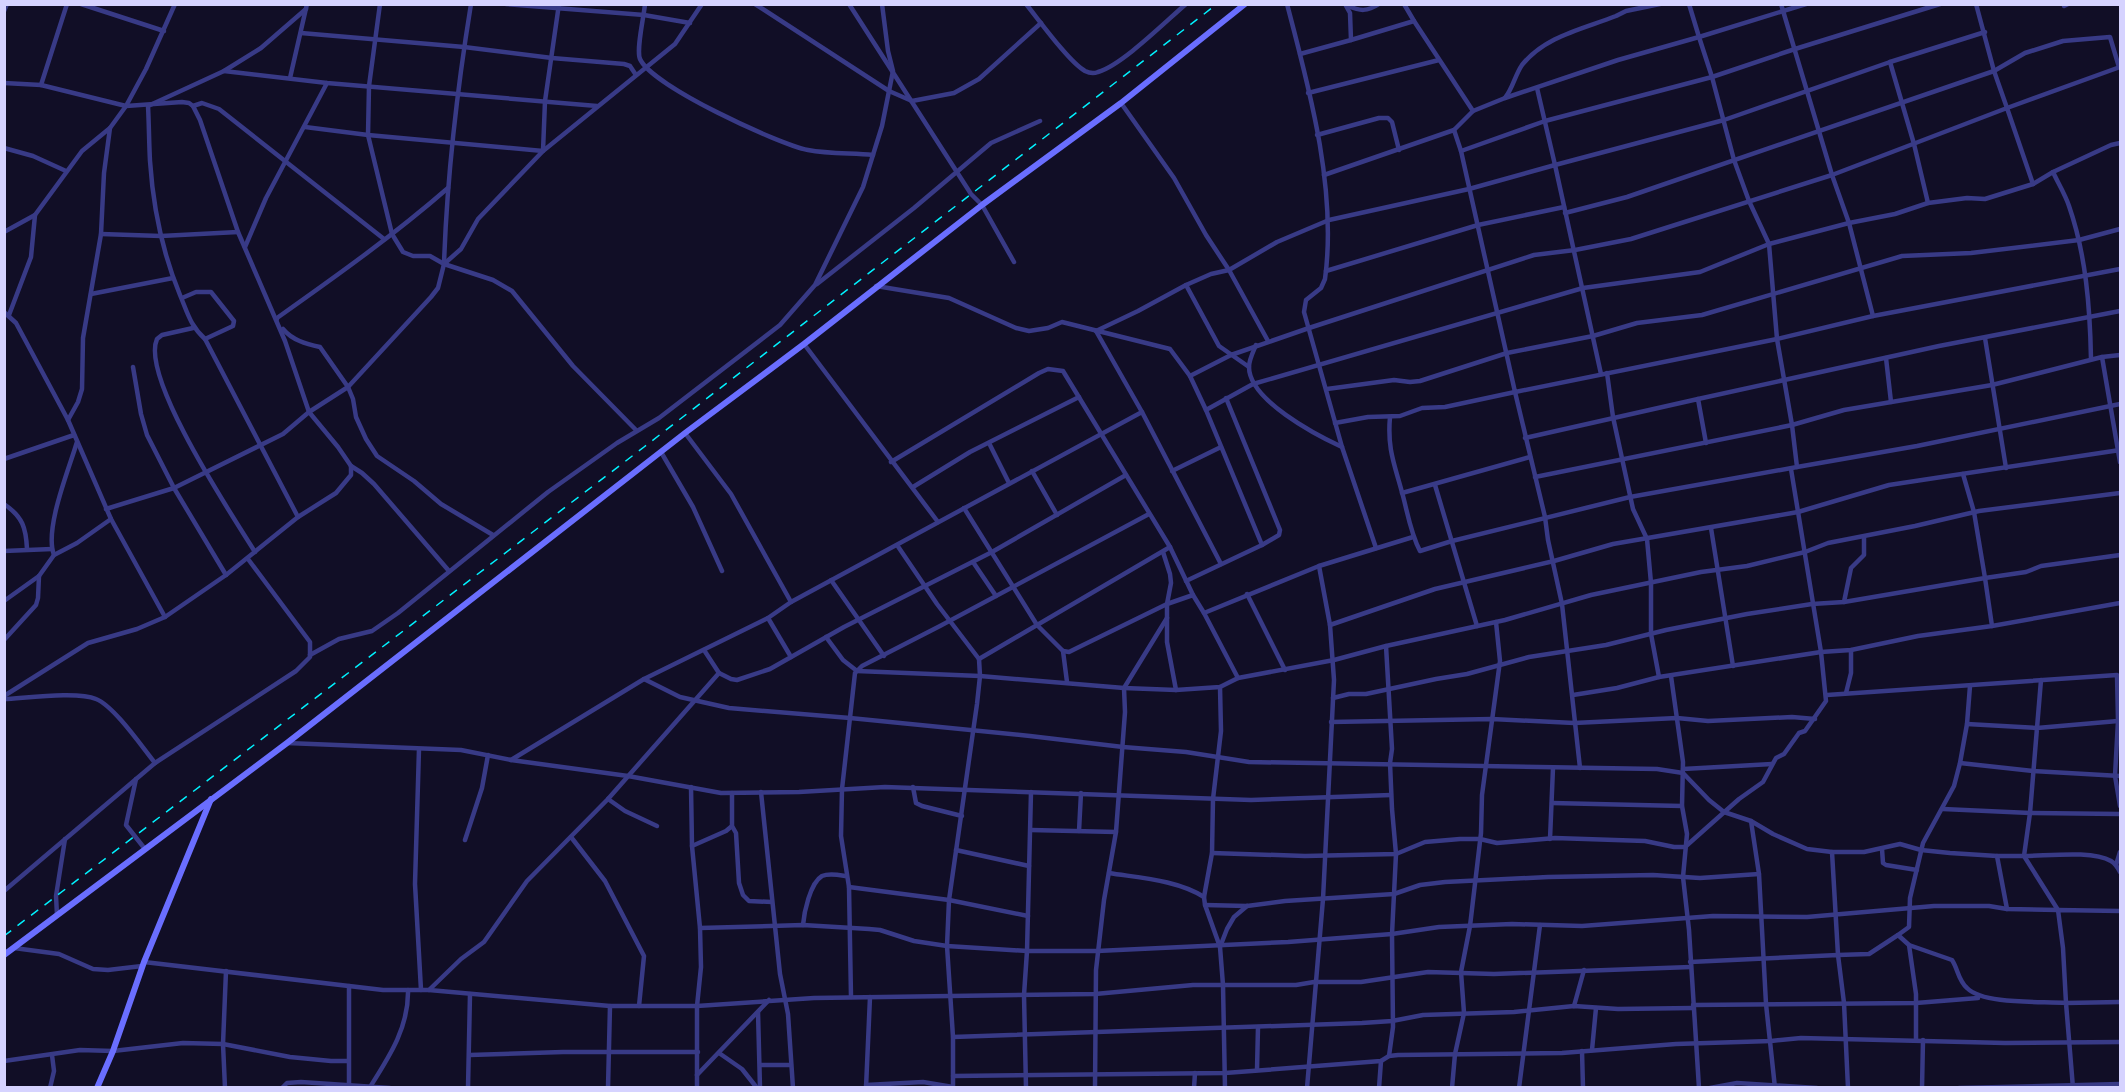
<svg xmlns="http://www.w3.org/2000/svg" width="2125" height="1092" viewBox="0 0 2125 1092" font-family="'Fira Sans',sans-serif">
<rect width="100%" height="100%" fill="#110e26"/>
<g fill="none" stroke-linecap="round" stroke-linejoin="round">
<g stroke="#383a86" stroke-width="4.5">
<polyline points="81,4 164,31"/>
<polyline points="380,4 369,86 368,135 392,234 403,252 413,256 430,256 444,264 493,280 512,291 573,366 636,430"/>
<polyline points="506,4 644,15 690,23"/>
<path d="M645,4C644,16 636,50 640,59C652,86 778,144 808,150C829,154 852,153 873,155"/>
<polyline points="755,4 889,91 912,101 954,93 979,79 1041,23"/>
<polyline points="849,4 971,194 982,205 1014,262"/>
<path d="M1026,4C1039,20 1069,62 1085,71C1089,73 1093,74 1098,72C1122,65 1165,22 1186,4"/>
<path d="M1287,4C1310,91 1337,190 1325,279L1321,288L1306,300L1304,312L1342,447L1376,548"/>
<polyline points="1404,4 1414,21"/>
<polyline points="1781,4 1832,175 1849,223 1873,316"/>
<polyline points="1806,4 1699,37 1712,77 1734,160 1749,201 1769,244 1777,339 1792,425 1844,410 1992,385 2102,357 2120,462"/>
<polyline points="1976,4 1994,71 2007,108 2120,67"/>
<path d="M1348,6C1360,11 1367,12 1379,4"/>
<polyline points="2064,6 2068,4"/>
<polyline points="4,11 7,4"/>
<polyline points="301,33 464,47 552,58 624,64 630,66 636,75"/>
<polyline points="1351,40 1414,21 1473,111"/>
<polyline points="1300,54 1351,40 1350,13 1345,4"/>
<polyline points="1890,62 1914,144 1928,203"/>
<polyline points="224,71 327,83 597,106"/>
<polyline points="290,78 307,4"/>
<polyline points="4,83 41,85 126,106 182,102 189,103 193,106 202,103 219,109 384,239"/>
<polyline points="41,85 67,4"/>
<polyline points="1537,88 1555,165 1724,120 1890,62 1985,32"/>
<polyline points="1308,93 1439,60"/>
<polyline points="1505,98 1618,60 1699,37 1689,4"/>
<polyline points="1121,103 1174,178 1206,235 1229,270 1268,341"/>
<polyline points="305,127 368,135 543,151 545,101 559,4"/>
<polyline points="1454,130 1461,151 1515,392 1777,339 1873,316 2120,269"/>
<polyline points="1317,135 1379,118 1388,118 1392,122 1399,150"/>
<polyline points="4,148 33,156 66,171"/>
<polyline points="1461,151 1545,121 1712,77 1795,49 1940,4"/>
<path d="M2053,172C2058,183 2065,194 2069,206C2086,255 2090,307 2091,359"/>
<path d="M1324,175L1454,130L1473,111L1505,98C1513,88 1515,75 1522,65C1545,36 1583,29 1616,16L1626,11L1660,4"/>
<polyline points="1565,213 1627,197 1994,71 2025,53 2063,41 2110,37 2119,67"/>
<polyline points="4,232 35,215 82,151 110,128"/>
<polyline points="101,234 161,236 238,232"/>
<polyline points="245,247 266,198 327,83"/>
<path d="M444,264C447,177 457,90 471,4"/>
<polyline points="1326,271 1478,225 1564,207"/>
<polyline points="817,284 914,208 991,143 1040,121"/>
<polyline points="1186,285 1219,346 1249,367"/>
<polyline points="876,286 949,298 1016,328 1029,331 1048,328 1062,322 1170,349 1190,376 1206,410 1262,545 1186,581"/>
<polyline points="91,294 173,278"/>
<polyline points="182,298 196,292 211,292 234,321 233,326 205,339"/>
<polyline points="4,312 16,323 68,420 111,519 165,617"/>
<polyline points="9,315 31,257 35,215"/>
<path d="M277,319V318C335,277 394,235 448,188"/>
<path d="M193,328L162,335L157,339C140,377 232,515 255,552"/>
<path d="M283,329C292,340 306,344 320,347L348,387L353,399L356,417L366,439L377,456L414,481L441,504L493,535"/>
<polyline points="1096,331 1138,311 1186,285 1211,274 1229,270 1277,242 1329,220 1469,189 1555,165 1601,374"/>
<polyline points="1096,331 1142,412 1221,564"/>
<polyline points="1985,338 2006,468"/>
<polyline points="804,344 938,522"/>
<path d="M1256,345C1253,352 1249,360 1249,367C1249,400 1316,435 1342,447"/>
<polyline points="2102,357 2120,355"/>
<polyline points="1886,358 1891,402"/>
<polyline points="133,367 141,414 147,435 174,488 226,575"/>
<polyline points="1607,373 1613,417 1633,509 1647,539 1651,583 1651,634 1659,677"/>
<polyline points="1190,376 1231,355 1309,328 1534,255 1575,250 1631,239 1832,175 2007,108 2033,184"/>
<polyline points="1327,389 1394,380 1410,382 1420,381 1507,353 1593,336 1637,323 1702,315 1902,256 1971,253 2079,240 2120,229"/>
<polyline points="1226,398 1280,530 1279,535 1262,545"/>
<polyline points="1698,399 1939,346 2120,311"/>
<polyline points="1206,410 1253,384 1583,288 1700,272 1769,244 1849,223 1895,214 1928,203 1967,198 1985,199 2033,184 2053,172 2111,145 2120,143"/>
<path d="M1390,417C1387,450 1395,465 1403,496C1408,515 1411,534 1420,551L1452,541L1630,497L1797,467L1792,425L1535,477"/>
<polyline points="68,420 78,402 82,389 83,338 101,234 104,173 110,128 126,106 146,69 175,4"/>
<polyline points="1335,423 1368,417 1400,416 1422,408 1445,407 1515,392 1545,517 1548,540 1562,604 1580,768"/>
<polyline points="685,433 731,494 791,602"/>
<polyline points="1525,438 1698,399 1706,443"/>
<polyline points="989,443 1009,483"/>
<polyline points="661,452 693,507 722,571"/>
<polyline points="4,459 74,435"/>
<polyline points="891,462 1039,373 1048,369 1063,371 1170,547 1193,595 1204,613 1238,678"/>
<polyline points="351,466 362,473 374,484 449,571"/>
<polyline points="1797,467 1917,446 2120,404"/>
<polyline points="1032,471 1057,515"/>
<polyline points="1172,471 1221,447"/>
<polyline points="1435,485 1477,626"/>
<polyline points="913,487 970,452 1079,397"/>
<polyline points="1402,493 1530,457"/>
<path d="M4,504C23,517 26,528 27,549"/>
<polyline points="964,508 1037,625 1063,651 1067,682"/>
<polyline points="106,509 174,488 283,434 309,412 348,387 431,297 438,288 444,264 461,249 478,219 543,151 675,44 702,4"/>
<path d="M298,517L205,339C190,325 188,314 180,295C163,254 153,206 150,161C149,143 149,124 148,106L224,71L261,48L306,9"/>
<polyline points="1711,528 1733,666"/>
<polyline points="897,545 937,604 979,659 980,676 977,704 949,900 947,946 953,1037 953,1088"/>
<polyline points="4,551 52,549"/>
<polyline points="1163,552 1170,574 1171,583 1167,604 1167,642 1176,690"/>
<path d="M54,555C44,529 69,469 77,442"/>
<polyline points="973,562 996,596"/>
<polyline points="831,580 884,656"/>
<polyline points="1247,594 1285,670"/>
<polyline points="4,601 39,576 54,555 77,543 111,519"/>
<polyline points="1844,602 1851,568 1864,555 1864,537"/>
<polyline points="1204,613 1319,566 1413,537"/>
<polyline points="768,618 791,657"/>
<polyline points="1330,625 1435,589 1554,561 1613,544 1798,512 1889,485 2120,450"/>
<polyline points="1992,626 2120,603"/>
<polyline points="826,637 843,660 857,671 980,676 1124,688 1176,690 1220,687 1238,678 1334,660 1386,646 1505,620 1591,595 1701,572 1747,566 1805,552 1828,543 1915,526 1979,511 2120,493"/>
<polyline points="4,640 36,605 38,598 39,576"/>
<polyline points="1386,646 1392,749 1390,763 1392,809 1396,854 1392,934 1393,1027 1389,1056"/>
<polyline points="704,650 719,673 731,679 737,680 770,669 844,627 992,552 1126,475"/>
<polyline points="1063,651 1069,652 1077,648 1167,604 1193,595"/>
<polyline points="310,655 339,639 372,631 398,613 548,492 617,443 659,418 780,325 815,285 863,187 882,126 893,71 888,51 882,4"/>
<polyline points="979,659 1170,547"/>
<polyline points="1671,676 1683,762 1682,806 1687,834 1683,877 1689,930 1699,1088"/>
<polyline points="644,679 680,697 729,708 850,718 1030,736 1123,747 1186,752 1249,762 1657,769 1683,773 1709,800 1724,812 1751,821 1773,834 1807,849 1832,852 1864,852 1900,844 1921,850 1950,853 1997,856 2024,856 2030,813 2037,728 2118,721"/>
<polyline points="1846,693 1851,673 1851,650"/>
<polyline points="1573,695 1617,688 1659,677 1821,652 1851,650 1918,636 1992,626 1985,578 2026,572 2041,566 2120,555"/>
<polyline points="1827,695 2117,675 2118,721 2115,776 2120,806"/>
<polyline points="4,696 88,643 137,629 165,617 226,575 298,517 336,493 351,475 351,466 338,447 309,412 285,341 238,232 200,120 193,106"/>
<polyline points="1333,698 1349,694 1366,694 1436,679 1467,674 1529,657 1606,645 1666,630 1747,614 1812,604 1844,602 1985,578 1974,512 1963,474"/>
<path d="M4,699C26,698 78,691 96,699C114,706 142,747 155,763"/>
<polyline points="1331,722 1492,719 1574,723 1677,718 1708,721 1792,717 1815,719"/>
<polyline points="1967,724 2037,728 2041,680"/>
<polyline points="287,743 461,750 511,760 644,679 768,618 791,602 1142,412"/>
<polyline points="419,749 415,884 421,990"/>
<polyline points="511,760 628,776 721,793 799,792 885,787 1251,800 1391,795"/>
<polyline points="1960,763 2033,771 2120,776"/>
<polyline points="1683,769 1772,764"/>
<polyline points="136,779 126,825 145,849"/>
<polyline points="691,787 692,846 700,928 701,967 697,1006 697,1088"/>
<polyline points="913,787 916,803 922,806 962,816"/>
<polyline points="761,792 780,974 788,1014 793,1088"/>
<polyline points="732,793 732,826 736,833 739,883 743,895 749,901 772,902"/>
<polyline points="608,799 625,811 657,826"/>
<polyline points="1552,803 1682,806"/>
<polyline points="1943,809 2030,813 2120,814"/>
<polyline points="1031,830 1116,832"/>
<polyline points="1079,831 1081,793"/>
<polyline points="571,837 605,881 644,956 639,1006"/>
<polyline points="1550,839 1553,768"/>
<polyline points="465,840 482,788 488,755"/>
<polyline points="692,846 726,831 732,826"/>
<polyline points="1882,849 1883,863 1886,865 1917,870"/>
<polyline points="956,850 1029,866"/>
<path d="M1832,852L1838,955L1869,954L1898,935L1909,945L1952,960C1958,969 1958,980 1967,988C1984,1005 2041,1001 2066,1003L2073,1088"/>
<polyline points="1212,853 1305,856 1396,854 1425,842 1460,839 1480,839 1497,843 1555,838 1645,841 1674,847 1685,847 1739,799 1763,782 1776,758 1784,754 1799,733 1805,731 1826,701 1821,652 1791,469"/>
<polyline points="1997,856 2007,909"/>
<path d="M2024,856C2047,856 2092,850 2111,861C2116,864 2118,868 2120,872"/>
<polyline points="2116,865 2120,852"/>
<path d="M1109,873C1140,878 1177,880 1204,897L1205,905L1220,947"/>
<polyline points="1759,874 1766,1004 1775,1088"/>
<polyline points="849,887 949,900 1028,916"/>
<polyline points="4,891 155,763 296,671 310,657 310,642 248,559"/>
<polyline points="1204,897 1212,853 1213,799 1221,731 1220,687"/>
<polyline points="1205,905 1247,906 1285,901 1394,894 1420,885 1445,882 1548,877 1653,875 1700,878 1759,874 1751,821"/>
<polyline points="2120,911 2058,910 2063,948 2066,1003 2120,1002"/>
<polyline points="57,915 56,896 65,839"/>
<path d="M803,925C804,913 810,883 822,876C829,873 839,875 846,876"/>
<polyline points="700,928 803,925 869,929 880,930 914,941 947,946 1027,951 1097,951 1288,942 1392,934 1439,927 1512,924 1582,926 1713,916 1807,917 1934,906 1989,906 2007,909 2058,910 2024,856"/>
<polyline points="1898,935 1909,927 1910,898 1923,843 1954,786 1960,763 1967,724 1970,686"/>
<polyline points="1909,945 1916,994 1916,1040"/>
<polyline points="14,948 59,954 93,969 108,970 142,966"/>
<polyline points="144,962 383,990 429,990 610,1006 697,1006 814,998 1095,994 1193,985 1296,985 1314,982 1361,982 1428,972 1494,974 1691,967"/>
<polyline points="1690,962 1838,955 1844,1003 1848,1088"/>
<polyline points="429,990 461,959 484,942 527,881 608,799 719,673"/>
<polyline points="851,997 849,887 841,836 842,789 855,673 862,666 940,626 1149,514"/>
<polyline points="1693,1005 1916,1003 1978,998"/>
<polyline points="1574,1006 1584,970"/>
<polyline points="758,1012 760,1088"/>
<polyline points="953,1037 1362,1023 1392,1021 1423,1015 1514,1012 1574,1006 1618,1009 1693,1008"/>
<polyline points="1592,1050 1596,1008"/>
<polyline points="1582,1051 1583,1088"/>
<polyline points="719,1053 742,1069 757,1088"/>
<polyline points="470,1055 563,1052 698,1052"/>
<polyline points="4,1061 80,1050 113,1051 183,1043 223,1044 290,1057 331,1061 348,1061"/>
<polyline points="761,1065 791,1065"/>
<polyline points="1257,1070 1258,1027"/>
<polyline points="697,1075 769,1000"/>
<polyline points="953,1076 1225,1073 1381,1061 1389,1056 1398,1055 1562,1053 1676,1044 1771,1041 1801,1038 2005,1043 2120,1042"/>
<polyline points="866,1085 923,1082 953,1087"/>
<path d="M370,1087C389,1057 409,1027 408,990"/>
<polyline points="50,1088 54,1071 52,1055"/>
<polyline points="225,1088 223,1044 226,971"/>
<polyline points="282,1088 287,1083 301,1082 390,1088"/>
<polyline points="349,1088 349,986"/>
<polyline points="468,1088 470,994"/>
<polyline points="608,1088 610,1006"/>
<polyline points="866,1088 870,997"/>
<polyline points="1026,1088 1024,995 1027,951 1031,792"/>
<polyline points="1095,1088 1096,970 1104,900 1116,832 1125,712 1124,688 1167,618"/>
<polyline points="1194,1088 1195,1073"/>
<polyline points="1225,1088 1223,985 1220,947 1227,929 1234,917 1247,906"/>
<polyline points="1307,1088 1323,899 1334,680 1330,625 1319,566"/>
<polyline points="1379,1088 1381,1061"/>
<polyline points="1452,1088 1455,1054 1464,1013 1461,972 1470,926 1481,833 1482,795 1500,661 1496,622"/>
<polyline points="1519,1088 1540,925"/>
<polyline points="1710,1088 1737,1083 1817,1088"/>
<polyline points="1922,1088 1923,1040"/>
<polyline points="1959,1088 2120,1084"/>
</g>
<g stroke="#6a6eff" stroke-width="6">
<polyline points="4,955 287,743 685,433 804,344 982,205 1121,103 1245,4"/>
<polyline points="97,1088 113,1051 144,962 211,799"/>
</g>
<polyline stroke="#00f2fe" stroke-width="1.5" stroke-dasharray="9 8" stroke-linecap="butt" points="4,936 644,447 1217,4"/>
</g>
<rect width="2125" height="1092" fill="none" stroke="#d6d3ff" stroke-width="12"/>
</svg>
